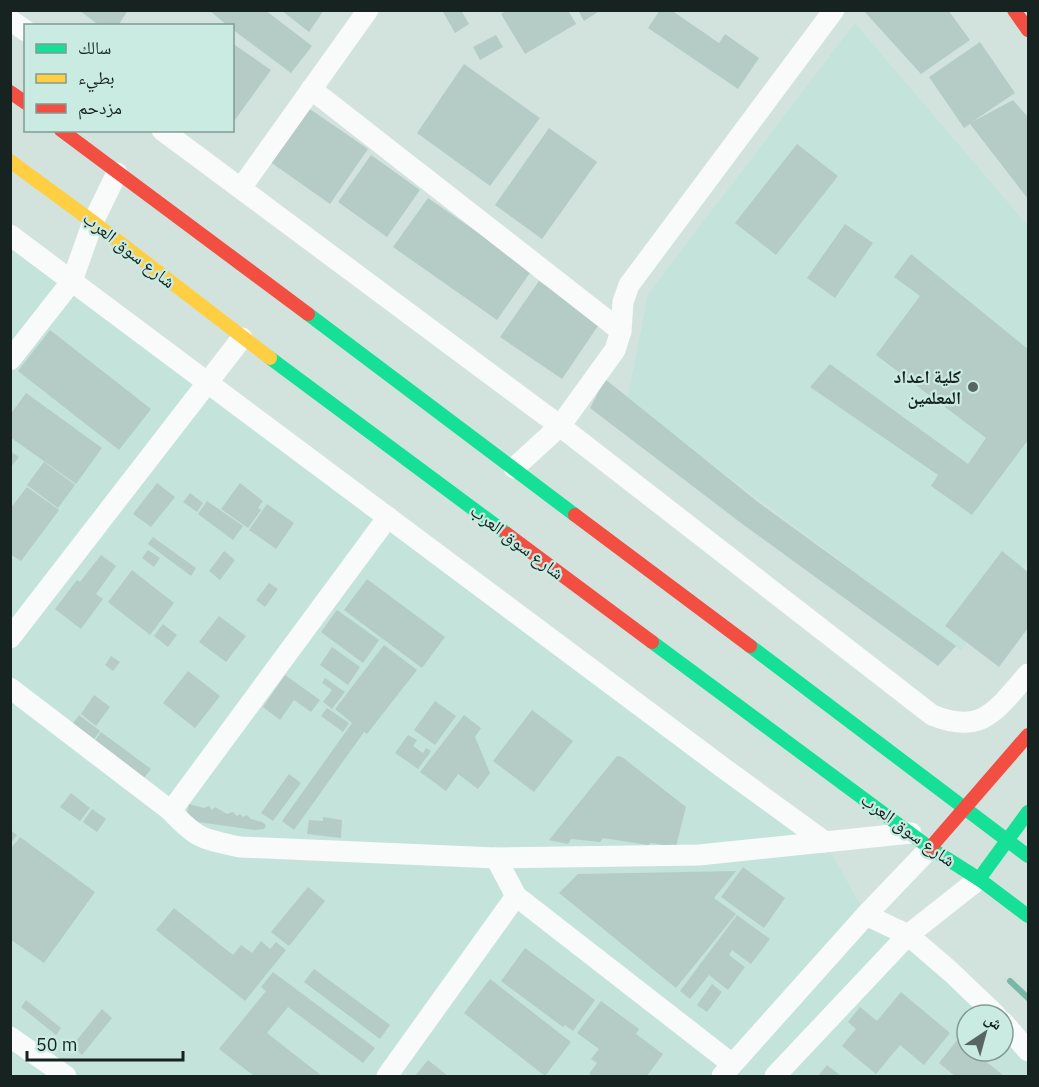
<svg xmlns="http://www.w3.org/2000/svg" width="1039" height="1087" viewBox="0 0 1039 1087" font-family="'IBM Plex Sans','Noto Naskh Arabic',sans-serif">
<rect width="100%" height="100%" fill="#d2e3de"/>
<g fill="#c4e3da">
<polygon points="855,23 1028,226 1028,560 961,651 627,401 648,294"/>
<polygon points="10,235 825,842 866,915 1000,1015 967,1015 967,1051 1003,1051 1003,1018 1028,1037 1028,1076 11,1076"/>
</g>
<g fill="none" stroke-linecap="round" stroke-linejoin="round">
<polyline stroke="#79b8a8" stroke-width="6" points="1010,981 1028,998"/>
</g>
<g fill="#b5ccc6">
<polygon points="79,10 128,10 118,26 100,26"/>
<polygon points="209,10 265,10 312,46 291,73 232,29 232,26 228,26"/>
<polygon points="281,10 324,10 309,32"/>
<polygon points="442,10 461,10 469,24 455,33"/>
<polygon points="507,10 568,10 576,24 525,54 501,14"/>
<polygon points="578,10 601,10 584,21"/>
<polygon points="660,10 671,10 719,43 725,34 759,58 738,89 648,28"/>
<polygon points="863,10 948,10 970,40 921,74"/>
<polygon points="496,35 503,47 480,60 473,47"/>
<polygon points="980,42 1015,93 972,122 1013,100 1028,117 1028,199 970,124 964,128 929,77"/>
<polygon points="232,43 271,70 232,124"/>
<polygon points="464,64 540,118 490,186 417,133"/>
<polygon points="304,105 368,149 330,204 266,159"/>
<polygon points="549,128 597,162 542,239 495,205"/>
<polygon points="797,144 838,176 776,255 735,223"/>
<polygon points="371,155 420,190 387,237 338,202"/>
<polygon points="428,198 532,270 497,320 393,247"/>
<polygon points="845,224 873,243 835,298 807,278"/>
<polygon points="911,254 1028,349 1028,440 972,515 931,486 938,475 810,387 830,364 968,464 986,438 876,355 920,296 894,277"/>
<polygon points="539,281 600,323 562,379 500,337"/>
<polygon points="50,330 151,409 119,450 18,371"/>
<polygon points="605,379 758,502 956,646 938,666 741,523 590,408"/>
<polygon points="26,393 102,448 76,484 10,437 10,415"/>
<polygon points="10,451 19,457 10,468"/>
<polygon points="44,462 75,485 58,508 27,485"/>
<polygon points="157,483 175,497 151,527 133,514"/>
<polygon points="240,483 263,501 258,508 261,510 248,528 221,509"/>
<polygon points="27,487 59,510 21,561 10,554 10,509"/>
<polygon points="190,493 203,503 197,512 183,502"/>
<polygon points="207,501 243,526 233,540 198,514"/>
<polygon points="267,504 294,523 276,549 249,530"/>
<polygon points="153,537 196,568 191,576 148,544"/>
<polygon points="148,550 160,558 154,567 142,558"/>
<polygon points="224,551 235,560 220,580 209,571"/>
<polygon points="1002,551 1028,572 1028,628 999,667 945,626"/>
<polygon points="101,555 116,566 96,594 103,599 81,629 55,609 77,580 80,582"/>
<polygon points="132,570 174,603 150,635 108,602"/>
<polygon points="367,579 445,637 422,668 344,610"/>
<polygon points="269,583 278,589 265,607 256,600"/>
<polygon points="337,610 379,640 363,663 321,632"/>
<polygon points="219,616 246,636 226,662 199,642"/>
<polygon points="163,624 177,635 168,647 154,636"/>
<polygon points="384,645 417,670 367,734 364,732 294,830 282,821 352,723 335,709"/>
<polygon points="332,647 360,667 348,685 320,665"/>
<polygon points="111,656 120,662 113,671 105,665"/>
<polygon points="188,671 220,696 195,728 163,703"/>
<polygon points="285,675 320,700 311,712 294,700 280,720 263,707"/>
<polygon points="325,678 345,692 332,709 323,702 332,690 322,683"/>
<polygon points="94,695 110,707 96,726 81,714"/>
<polygon points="435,701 456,716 435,745 414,730"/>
<polygon points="327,708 349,723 343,732 321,716"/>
<polygon points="532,710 573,741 534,792 493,761"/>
<polygon points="79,715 100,731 89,746 68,730"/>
<polygon points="464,715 481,728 475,737 490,773 478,789 458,774 446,791 420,772"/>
<polygon points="101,732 151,769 140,783 91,746"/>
<polygon points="408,735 417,740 413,746 423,753 426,748 431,751 418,769 395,753"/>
<polygon points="617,756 622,757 686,807 676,847 651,843 648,845 603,838 600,842 571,839 568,844 549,840"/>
<polygon points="289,774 301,783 273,821 261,813"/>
<polygon points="71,793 90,808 80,821 60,807"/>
<polygon points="189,804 204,808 209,806 212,810 215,807 227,814 233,812 237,816 240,814 243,817 247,815 251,819 262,822 266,825 264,829 255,830 198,822 187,813"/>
<polygon points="92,809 106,819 97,832 83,822"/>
<polygon points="323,817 342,820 341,838 307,834 309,820 323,821"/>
<polygon points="10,830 17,835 10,844"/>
<polygon points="20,837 95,892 44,963 10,939 10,850"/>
<polygon points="743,867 785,898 764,928 721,897"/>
<polygon points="736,871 714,898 736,914 676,988 559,893 578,874"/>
<polygon points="308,887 325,901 289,946 271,932"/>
<polygon points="174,908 233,955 241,945 252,953 261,941 270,949 276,942 286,950 245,1001 156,930"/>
<polygon points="737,915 770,939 751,964 732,950 729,955 745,967 728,990 709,975 690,999 680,991"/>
<polygon points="525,948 595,1000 573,1031 565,1025 563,1027 501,981"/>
<polygon points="314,969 390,1025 380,1039 304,982"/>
<polygon points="273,972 375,1048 363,1063 288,1007 267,1033 322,1076 254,1076 219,1049 266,991 261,987"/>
<polygon points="490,979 571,1042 545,1076 464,1013"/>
<polygon points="712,984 722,992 707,1012 697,1005"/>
<polygon points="901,992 950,1033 924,1065 900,1045 876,1074 842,1046 856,1029 848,1022 860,1007 877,1021"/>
<polygon points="26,1000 61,1028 56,1035 21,1007"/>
<polygon points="601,1001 639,1029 636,1034 663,1054 647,1076 592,1076 589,1074 597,1063 591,1059 599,1049 577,1033"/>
<polygon points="102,1009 112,1018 82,1055 72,1046"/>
<polygon points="958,1039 967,1046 967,1051 973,1051 1004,1076 955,1076 939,1063"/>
<polygon points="428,1060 448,1076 415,1076"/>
<polygon points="827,1065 841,1076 818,1076"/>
</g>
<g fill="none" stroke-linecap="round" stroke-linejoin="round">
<g stroke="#f8fbfa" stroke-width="21">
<polyline points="10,20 26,31"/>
<polyline points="311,89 621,331"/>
<path d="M162,130L560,426L932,715C983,736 997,709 1028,674"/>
<polyline points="241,188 368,10"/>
<polyline points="10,235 722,767 825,842"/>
<polyline points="10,360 72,281 93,222 117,173"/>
<polyline points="514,468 560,426 615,350 621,331 623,302 629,285 834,10"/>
<path d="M388,517L171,811C198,840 203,839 240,847L496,858L699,855L911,833"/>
<polyline points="10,638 242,338"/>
<polyline points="10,688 171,811"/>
<polyline points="496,858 516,896 732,1064"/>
<polyline points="866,915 908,935 951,972 996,1015"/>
<polyline points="1003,1022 1028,1051"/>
<polyline points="10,1037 66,1076"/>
<polyline points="387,1076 516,896"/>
<polyline points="722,1076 866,915 930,848"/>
<polyline points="775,1076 908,935 979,879"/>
</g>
<g stroke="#16e098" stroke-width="14">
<polyline points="308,314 575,515"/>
<polyline points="270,358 507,534"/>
<polyline points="652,642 930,848 979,879 1028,916"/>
<polyline points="750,646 1028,856"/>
<polyline points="979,879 1028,812"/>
</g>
<polyline stroke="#ffcf43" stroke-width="14" points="10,161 93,222 270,358"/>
<g stroke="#f24e42" stroke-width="14">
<polyline points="1014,10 1028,30"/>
<polyline points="10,92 26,103"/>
<polyline points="61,130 308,314"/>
<polyline points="575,515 750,646"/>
<polyline points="507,534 652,642"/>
<polyline points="930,848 1028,735"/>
</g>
</g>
<circle fill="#586662" stroke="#caebe1" stroke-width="2" cx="973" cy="387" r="6"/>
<g text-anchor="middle" stroke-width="4.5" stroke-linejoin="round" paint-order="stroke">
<g font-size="18" fill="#172320" stroke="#caebe1">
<text transform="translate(129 250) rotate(38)" y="6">شارع سوق العرب</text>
<text transform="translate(517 542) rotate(37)" y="6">شارع سوق العرب</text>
<text transform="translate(908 830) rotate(36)" y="6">شارع سوق العرب</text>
</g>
<g font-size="18" font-weight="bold" fill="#172320" stroke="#caebe1" text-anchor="end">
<text x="961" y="383">كلية اعداد<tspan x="961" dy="21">المعلمين</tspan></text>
</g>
</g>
<rect width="1039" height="1087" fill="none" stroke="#172320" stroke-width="24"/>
<rect x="24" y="24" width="210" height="108" fill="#caebe1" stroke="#829b94" stroke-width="1.5"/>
<rect x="36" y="44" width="30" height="9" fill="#16e098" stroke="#829b94" stroke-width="1.5"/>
<text x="78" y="54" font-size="18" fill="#172320">سالك</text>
<rect x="36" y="74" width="30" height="9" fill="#ffcf43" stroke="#829b94" stroke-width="1.5"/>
<text x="78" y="84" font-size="18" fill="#172320">بطيء</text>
<rect x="36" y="104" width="30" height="9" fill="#f24e42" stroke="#829b94" stroke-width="1.5"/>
<text x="78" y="114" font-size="18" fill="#172320">مزدحم</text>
<g transform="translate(985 1033) rotate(36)"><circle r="28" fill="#caebe1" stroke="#829b94" stroke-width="1.5"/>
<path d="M0-4.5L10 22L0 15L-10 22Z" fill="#586662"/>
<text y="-9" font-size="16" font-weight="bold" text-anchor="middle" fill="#172320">ش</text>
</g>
<path d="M27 1051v9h156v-9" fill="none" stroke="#172320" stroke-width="3"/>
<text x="36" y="1051" font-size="18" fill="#172320" stroke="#caebe1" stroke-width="4.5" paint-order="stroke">50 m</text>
</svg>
